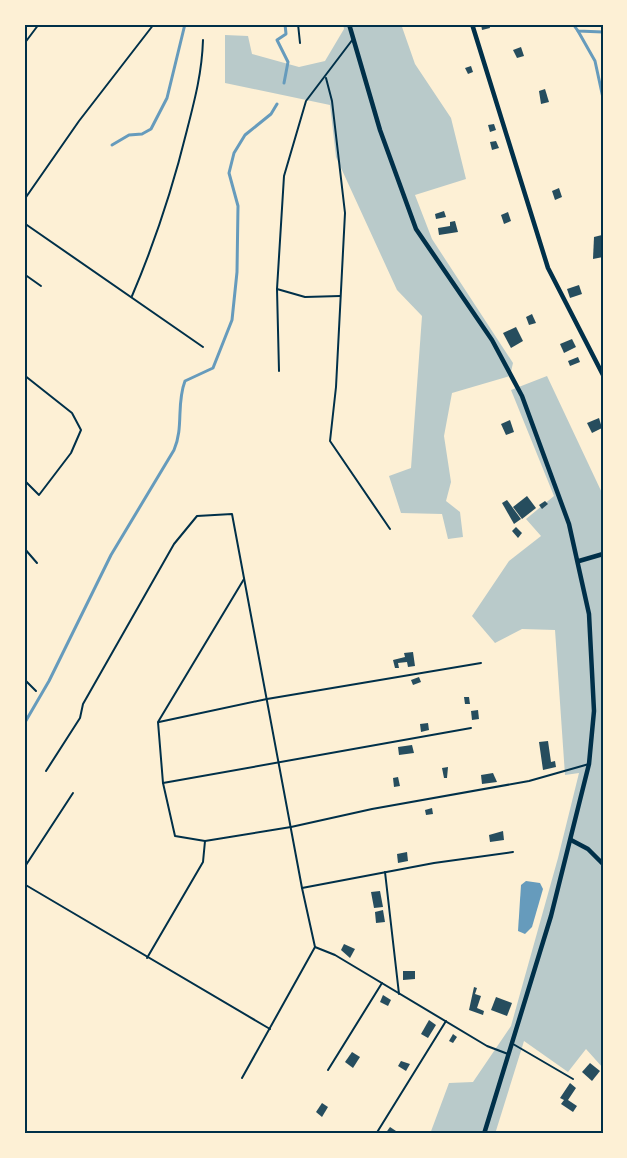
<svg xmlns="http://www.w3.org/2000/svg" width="627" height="1158" viewBox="0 0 627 1158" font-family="'Sofia Sans Condensed',sans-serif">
<rect width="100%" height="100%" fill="#fdf0d5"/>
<g fill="#b9caca">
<polygon points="343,24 401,24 415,64 451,118 466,179 415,195 432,239 513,363 510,376 452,393 444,436 451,482 446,501 460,512 463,537 448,539 442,514 401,513 389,476 411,468 422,316 397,290 336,157 330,105 225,83 225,35 248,36 252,54 299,67 325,61 344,29"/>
<polygon points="547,376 603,495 603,1068 586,1049 568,1072 524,1041 495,1134 430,1134 449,1083 473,1082 511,1026 558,858 579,773 565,775 555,630 522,629 495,643 472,616 509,561 541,536 526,519 554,496 511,390"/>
</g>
<polygon fill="#669bbc" points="526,881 540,883 543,889 532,927 525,934 518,931 521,885"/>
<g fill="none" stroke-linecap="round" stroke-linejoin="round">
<g stroke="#669bbc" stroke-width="3">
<polyline points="573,24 578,31 603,32"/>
<polyline points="578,31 595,61 603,98"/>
<polyline points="284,83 288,62 277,40 286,34 285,24"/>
<polyline points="603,139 603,162"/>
<polyline points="112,145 129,135 142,134 151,129 167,98 185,24"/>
<path d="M24,724L49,681L111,555L174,450C184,427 176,404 185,381L213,368L232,320L237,272L238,206L229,173L234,153L245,135L271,114L277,104"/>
</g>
</g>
<g fill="#264d5e">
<polygon points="481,24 489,24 490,28 482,30"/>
<polygon points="521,47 524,56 517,58 513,50"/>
<polygon points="471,66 473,72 468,74 465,68"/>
<polygon points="545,89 549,102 541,104 539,91"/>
<polygon points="494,124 496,130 490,132 488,125"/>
<polygon points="496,141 499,148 492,150 490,142"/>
<polygon points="559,188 562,197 555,200 552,191"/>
<polygon points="444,211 446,217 436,219 435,214"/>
<polygon points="508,212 511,221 504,224 501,215"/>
<polygon points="455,221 458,232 439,235 438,228 450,226 450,222"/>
<polygon points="602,235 603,257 593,259 594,237"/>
<polygon points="579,285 582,294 570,298 567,289"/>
<polygon points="532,314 536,323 529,325 526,317"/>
<polygon points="516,327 523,341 511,348 503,333"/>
<polygon points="572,339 576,347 564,353 560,344"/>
<polygon points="578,357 580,362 570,366 568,361"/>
<polygon points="599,418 602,428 592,433 587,423"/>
<polygon points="510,420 514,432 506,435 501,424"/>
<polygon points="527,496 536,508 522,519 513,507"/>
<polygon points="507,500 521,519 514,524 502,503"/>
<polygon points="545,501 548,504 542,509 539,505"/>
<polygon points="516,527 522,533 518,538 512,531"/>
<polygon points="413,652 415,666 408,667 407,662 398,663 399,668 395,668 393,660 405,657 404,653"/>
<polygon points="419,677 421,682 413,685 411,680"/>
<polygon points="464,697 469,697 470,704 465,704"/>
<polygon points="478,710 479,719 472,720 471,711"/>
<polygon points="428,723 429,730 421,732 420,724"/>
<polygon points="548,741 551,762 555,761 556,767 543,770 539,742"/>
<polygon points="412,745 414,753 399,755 398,747"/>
<polygon points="448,767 447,778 444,778 442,768"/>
<polygon points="493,773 497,782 482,784 481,775"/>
<polygon points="398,777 400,786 394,787 393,778"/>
<polygon points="432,808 433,814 426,815 425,810"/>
<polygon points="503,831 504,840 490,842 489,835"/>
<polygon points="407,852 408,861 398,863 397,854"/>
<polygon points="380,891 383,907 374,908 371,892"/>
<polygon points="383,910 385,922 376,923 375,912"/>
<polygon points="344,944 355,949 350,958 341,950"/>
<polygon points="403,971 415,971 415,979 403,980"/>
<polygon points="474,987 477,988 475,994 481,996 477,1008 484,1011 483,1015 469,1010"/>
<polygon points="383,995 391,1000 388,1006 380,1002"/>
<polygon points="496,997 512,1003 507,1016 491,1010"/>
<polygon points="429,1020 436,1025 428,1038 421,1034"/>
<polygon points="453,1034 457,1037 453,1043 449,1041"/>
<polygon points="352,1052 360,1057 353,1068 345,1062"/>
<polygon points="401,1061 410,1064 406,1071 398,1066"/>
<polygon points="590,1063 600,1071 592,1081 582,1072"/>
<polygon points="570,1083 576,1088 568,1100 577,1106 573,1112 561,1104 564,1100 560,1098"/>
<polygon points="322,1103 328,1107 322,1117 316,1112"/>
<polygon points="390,1127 396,1131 394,1134 385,1134"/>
</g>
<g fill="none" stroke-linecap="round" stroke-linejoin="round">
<g stroke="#003049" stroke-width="2">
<polyline points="298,24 300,43"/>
<polyline points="24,44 39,24"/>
<polyline points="326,78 332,101 345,213 336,387 330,441 390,529"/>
<polyline points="24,200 79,121 154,24"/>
<polyline points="24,223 203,347"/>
<polyline points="24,274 41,286"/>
<polyline points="277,289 305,297 340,296"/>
<path d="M132,296C155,242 173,187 187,130C195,99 202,72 203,40"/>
<polyline points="279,371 277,289 284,176 306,101 353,39"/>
<polyline points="24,375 72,413 81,430 71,453 39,495 24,480"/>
<polyline points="24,548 37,563"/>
<polyline points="244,579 158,722 163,783 175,836 205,841 291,827 372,809 529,781 589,764"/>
<polyline points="24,679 36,691"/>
<polyline points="159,722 267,699 481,663"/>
<polyline points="46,771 80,718 83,704 174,544 197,516 232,514 302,888 315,947 335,955 487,1046 508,1054"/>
<polyline points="163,783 471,728"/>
<polyline points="24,868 73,793"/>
<polyline points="385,872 399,994"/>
<polyline points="24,884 270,1029"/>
<polyline points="302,888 434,863 513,852"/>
<polyline points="147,958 203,862 205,841"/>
<polyline points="513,1044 573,1079"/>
<polyline points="328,1070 382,983"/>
<polyline points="242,1078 315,947"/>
<polyline points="376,1134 446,1021"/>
</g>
<g stroke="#003049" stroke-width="4.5">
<polyline points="349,24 380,130 416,229 492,340 522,396 569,524 589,614 594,711 589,764 551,916 484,1134"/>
<polyline points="472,24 548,268 603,375"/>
<polyline points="579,561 603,554"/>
<polyline points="571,840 588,849 603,864"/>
</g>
</g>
<rect width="627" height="1158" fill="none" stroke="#fdf0d5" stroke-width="51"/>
<rect x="26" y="26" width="576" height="1106" fill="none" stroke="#003049" stroke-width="2"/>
</svg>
